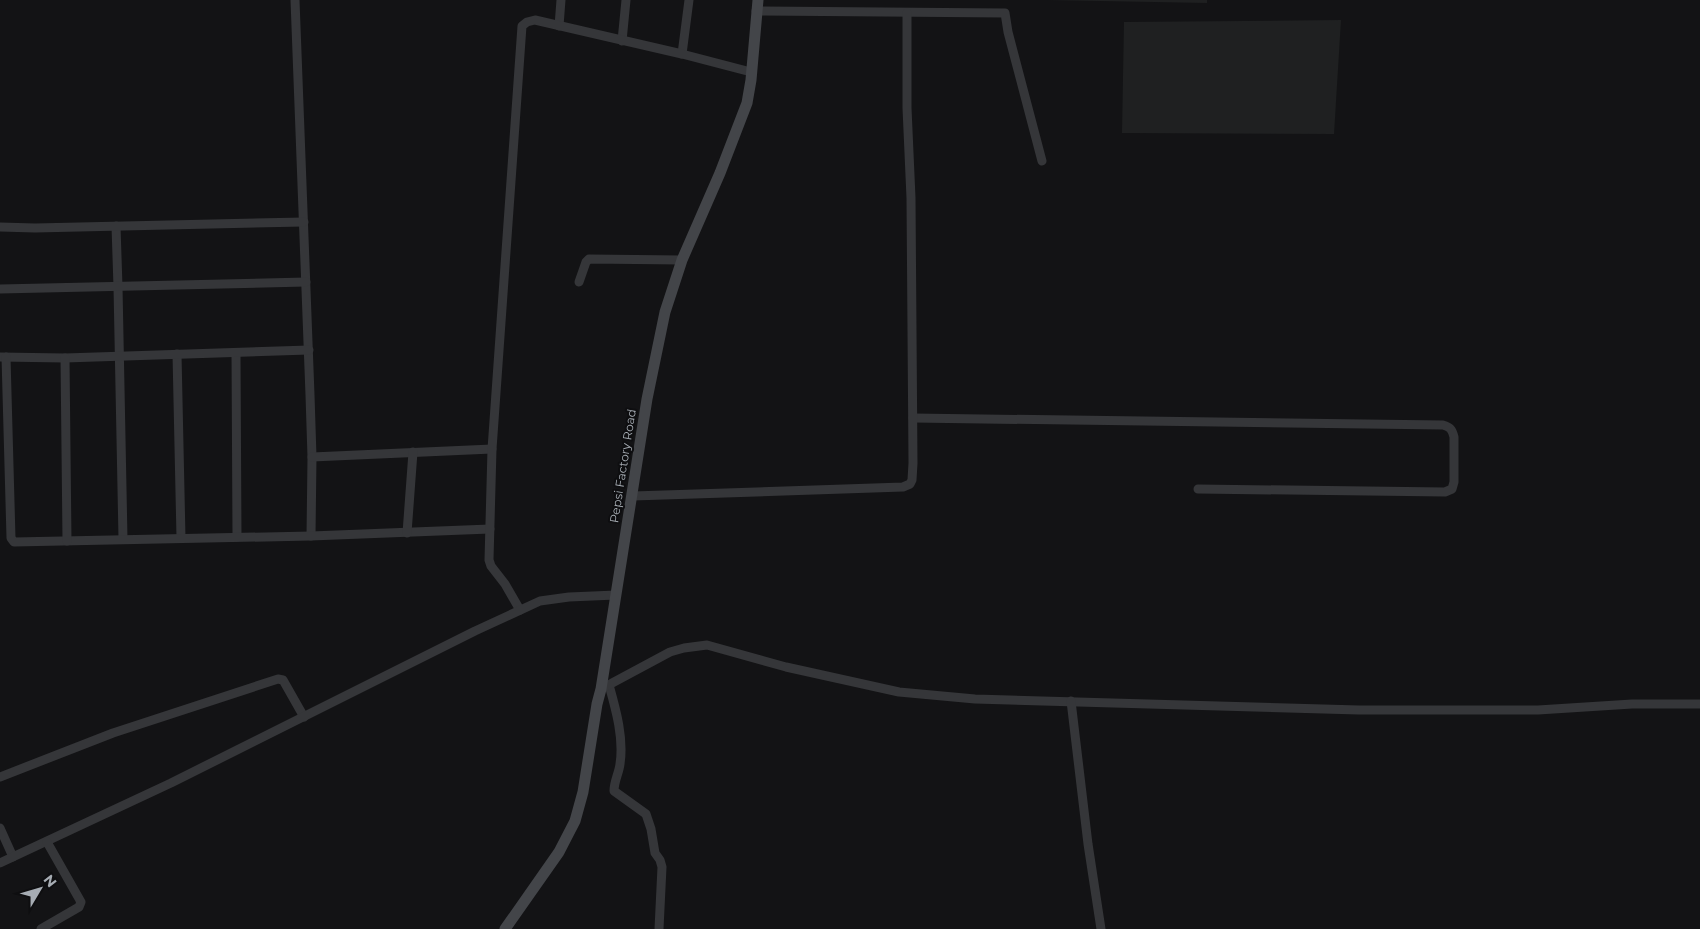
<svg xmlns="http://www.w3.org/2000/svg" width="1700" height="929" viewBox="0 0 1700 929" font-family="Montserrat,sans-serif">
<rect width="100%" height="100%" fill="#131315"/>
<g fill="#1f2021">
<polygon points="1046,0 1207,0 1207,3"/>
<polygon points="1341,20 1334,134 1122,133 1124,22"/>
</g>
<g fill="none" stroke-linecap="round" stroke-linejoin="round">
<g stroke="#353639" stroke-width="9">
<polyline points="295,0 310,395 312,457 311,536"/>
<polyline points="756,11 1005,13 1008,32 1042,161"/>
<polyline points="559,26 561,0"/>
<polyline points="622,41 626,0"/>
<polyline points="682,54 689,0"/>
<polyline points="116,226 118,287 123,539"/>
<polyline points="0,227 35,228 304,222"/>
<polyline points="579,282 586,262 589,259 682,260"/>
<polyline points="0,289 306,282"/>
<polyline points="236,353 237,537"/>
<polyline points="177,354 181,538"/>
<polyline points="0,357 65,358 309,350"/>
<polyline points="6,357 11,538 14,542 311,536 490,529"/>
<polyline points="65,358 67,541"/>
<path d="M913,418L1443,425C1450,427 1452,429 1454,437V482L1452,489L1445,492L1198,489"/>
<polyline points="312,457 492,449"/>
<polyline points="633,496 903,487 910,484 912,480 913,463 911,198 907,108 907,13"/>
<polyline points="407,533 413,452"/>
<polyline points="520,610 505,584 491,566 489,560 492,449 522,26 527,22 535,20 682,54 751,72"/>
<path d="M609,685C616,710 624,738 620,764C619,773 614,781 614,791L646,814L651,829L655,853L660,860L662,867L659,929"/>
<polyline points="601,689 670,652 684,648 707,645 786,667 899,692 975,699 1359,710 1538,710 1632,704 1700,704"/>
<polyline points="1071,701 1088,844 1101,929"/>
<polyline points="0,777 113,733 278,679 283,680 304,717"/>
<polyline points="0,828 13,857"/>
<polyline points="0,863 171,783 475,631 540,601 569,597 616,595"/>
<polyline points="41,929 79,907 81,902 47,842"/>
</g>
<polyline stroke="#434549" stroke-width="11" points="505,929 559,852 575,821 583,792 597,704 601,689 647,399 665,312 682,260 720,173 747,103 751,80 758,0"/>
</g>
<g text-anchor="middle" stroke-width="4" stroke-linejoin="round" paint-order="stroke">
<g font-size="12" fill="#a6acb3" stroke="#0e0e10">
<text transform="translate(623 466) rotate(-81)" y="4">Pepsi Factory Road</text>
</g>
</g>
<g transform="translate(40 889) rotate(52)" stroke="#0e0e10" stroke-width="4" paint-order="stroke">
<path d="M0-4L9 19L0 12L-9 19Z" fill="#a6acb3"/>
<text y="-8" font-size="14" font-weight="bold" text-anchor="middle" fill="#a6acb3">N</text>
</g>
</svg>
